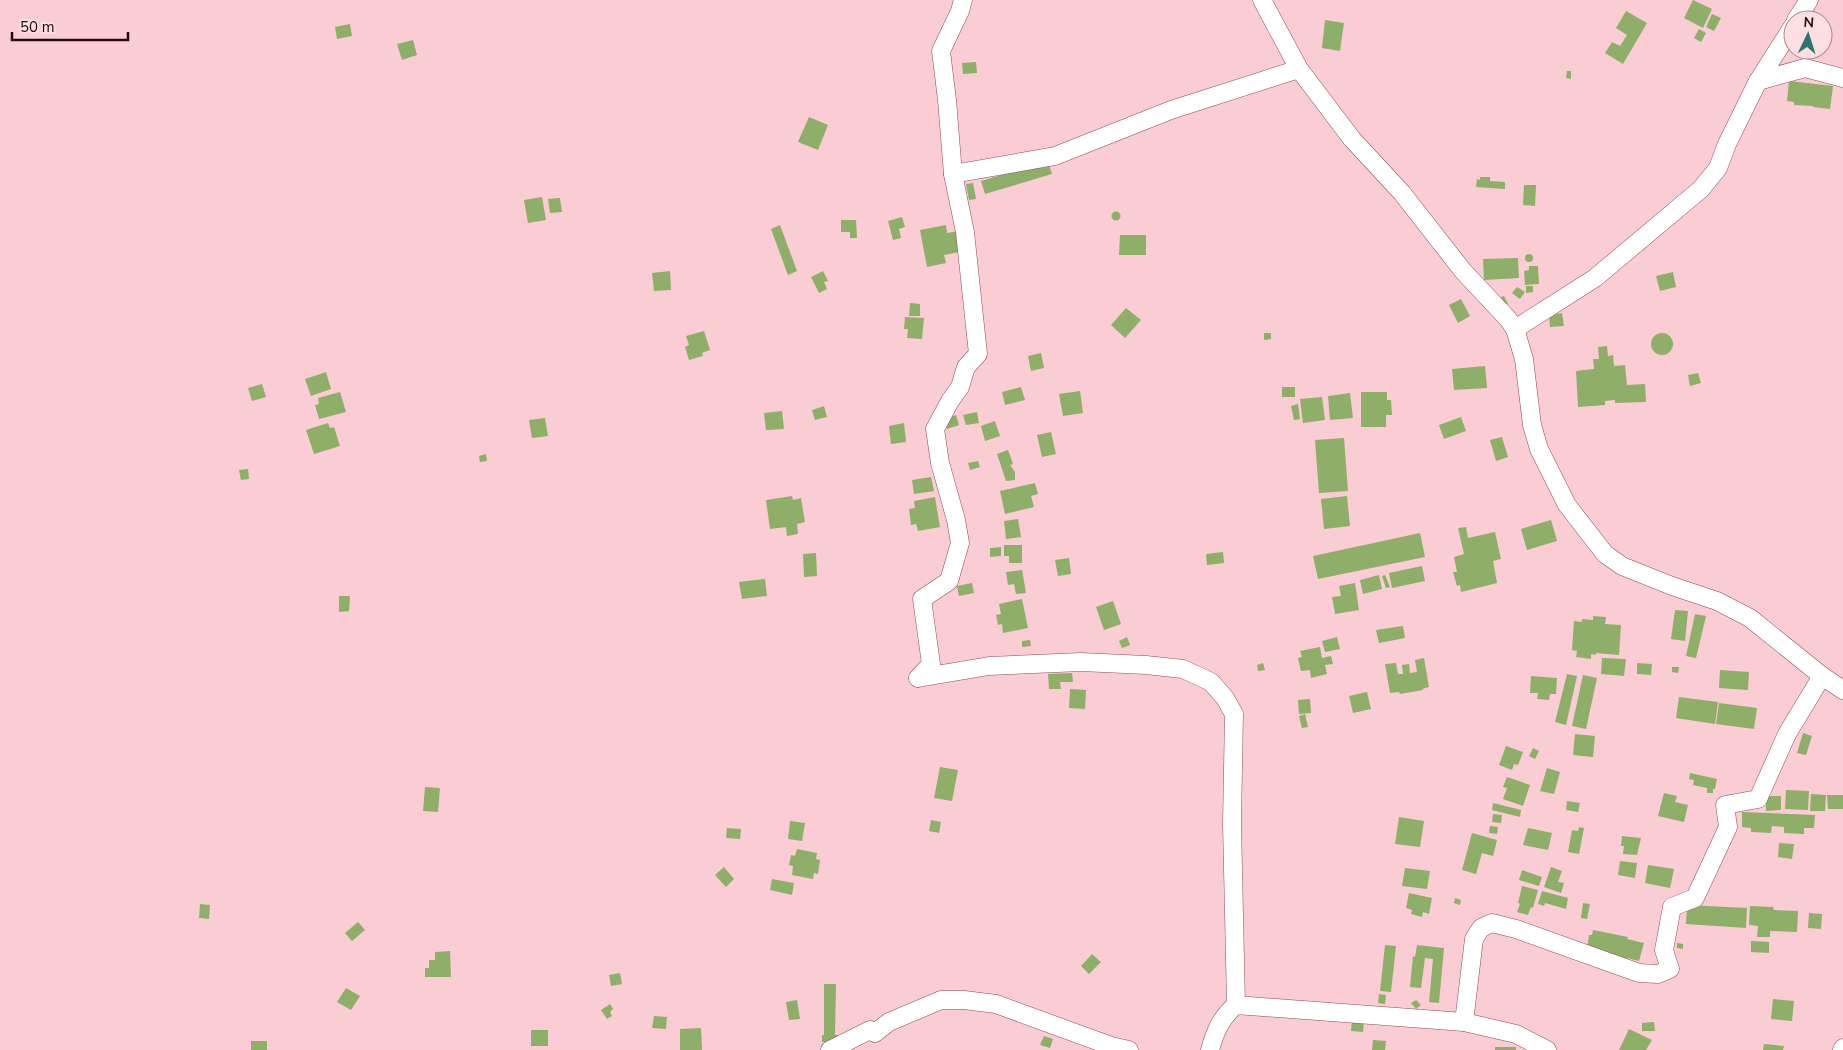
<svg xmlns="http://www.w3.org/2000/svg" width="1843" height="1050" viewBox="0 0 1843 1050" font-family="'Nunito Sans',sans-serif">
<rect width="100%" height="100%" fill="#faccd3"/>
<g fill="#8fae69">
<polygon points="1693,0 1712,9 1703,28 1684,18"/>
<polygon points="1626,11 1647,23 1623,64 1605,53 1612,42 1620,46 1627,35 1616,28"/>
<polygon points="1712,14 1721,18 1714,31 1706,27"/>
<polygon points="1325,20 1344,23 1340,51 1322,48"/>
<polygon points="350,24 352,36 337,39 335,27"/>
<polygon points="1699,29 1706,33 1701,42 1694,38"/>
<polygon points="413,40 417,55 402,60 397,44"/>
<polygon points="976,62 977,73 963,74 962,63"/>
<polygon points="1567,71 1571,71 1571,79 1566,78"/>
<polygon points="1789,81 1833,86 1830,109 1813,107 1814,106 1794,105 1794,102 1787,101"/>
<polygon points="809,117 828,125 818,150 798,142"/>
<polygon points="1048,161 1052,174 985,194 981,181"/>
<polygon points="1480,177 1490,177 1490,181 1505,182 1505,189 1476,187 1477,179 1480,180"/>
<polygon points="973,183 976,199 969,200 966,184"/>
<polygon points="1524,185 1536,185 1535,206 1523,205"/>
<polygon points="542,197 546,220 528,223 524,200"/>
<polygon points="560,198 562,212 550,213 548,199"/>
<circle cx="1116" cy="216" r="4.5"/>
<polygon points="902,217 905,227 899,229 901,238 893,240 888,221"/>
<polygon points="841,220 856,220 857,238 850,238 850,232 841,232"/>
<polygon points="780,225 797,271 788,275 771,229"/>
<polygon points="946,225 947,233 958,231 960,252 944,255 946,263 927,267 920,230"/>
<polygon points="1120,235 1146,235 1146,255 1119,255"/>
<circle cx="1529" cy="258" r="4"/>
<polygon points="1518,258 1519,278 1484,280 1483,259"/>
<polygon points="1529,266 1538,266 1539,284 1525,285 1524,271 1529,270"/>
<polygon points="670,271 671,290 654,291 652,273"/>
<polygon points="823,271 828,281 824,282 827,289 819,293 811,277"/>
<polygon points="1673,272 1676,287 1660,291 1656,276"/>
<polygon points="1526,286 1533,286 1533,292 1526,293"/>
<polygon points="1517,287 1525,292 1520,299 1512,293"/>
<polygon points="1504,296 1508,304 1503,306 1499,298"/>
<polygon points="1461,299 1470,316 1458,323 1449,305"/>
<polygon points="910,303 920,304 920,316 909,316"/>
<polygon points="1126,308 1141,320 1125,338 1111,325"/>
<polygon points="1562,313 1564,326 1550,327 1549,315"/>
<polygon points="905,317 924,318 922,339 907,338 908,329 904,329"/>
<polygon points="704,331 710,350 702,353 703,356 689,360 685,347 689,345 686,336"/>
<circle cx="1662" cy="344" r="11"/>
<polygon points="1264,333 1271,333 1271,339 1264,340"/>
<polygon points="1607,346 1608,356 1613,355 1614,366 1625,365 1627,385 1645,384 1646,402 1615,403 1615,400 1605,401 1605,405 1578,407 1576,371 1594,369 1593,359 1599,359 1598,347"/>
<polygon points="1041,353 1044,368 1031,371 1028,356"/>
<polygon points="1485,366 1487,388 1454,390 1452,369"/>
<polygon points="326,372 331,389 311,396 305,379"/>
<polygon points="1698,373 1701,383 1690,386 1688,375"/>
<polygon points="262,384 266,397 252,401 248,388"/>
<polygon points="1021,387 1025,400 1005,405 1002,392"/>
<rect x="1282" y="387" width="13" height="10"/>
<polygon points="1080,391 1083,413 1063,416 1059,394"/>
<polygon points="340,392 346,412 319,419 315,405 319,404 318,398"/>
<polygon points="1361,392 1387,392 1387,400 1391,400 1392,415 1386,415 1386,427 1361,427"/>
<polygon points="1350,393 1353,418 1330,420 1328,396"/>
<polygon points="1322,397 1325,420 1303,423 1300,399"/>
<polygon points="1298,404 1300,419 1294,420 1291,406"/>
<polygon points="824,406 827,417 815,420 812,410"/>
<polygon points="782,411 784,429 766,430 764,413"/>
<polygon points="977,412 979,423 966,425 963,415"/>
<polygon points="956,415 959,425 947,429 944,419"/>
<polygon points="1461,417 1466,431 1444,439 1439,425"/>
<polygon points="545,418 548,436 532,438 529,420"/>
<polygon points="995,421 1000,436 985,441 981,426"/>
<polygon points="328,423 330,428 334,427 340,446 314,454 306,430"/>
<polygon points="904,423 906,442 891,444 889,426"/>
<polygon points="1051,432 1056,454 1042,457 1037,435"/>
<polygon points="1502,437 1508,457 1496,461 1490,440"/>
<polygon points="1344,438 1348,491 1319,493 1315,440"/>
<polygon points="1008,450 1013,464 1010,465 1015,472 1015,480 1006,481 997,454"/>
<polygon points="486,454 487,461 480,462 479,456"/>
<polygon points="978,461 980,467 970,470 968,463"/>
<polygon points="248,469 249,479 241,480 239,470"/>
<polygon points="931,477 934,491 914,494 912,480"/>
<polygon points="1035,483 1038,494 1031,496 1034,507 1005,514 1000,491"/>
<polygon points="792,496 793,500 801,498 805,522 797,524 798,534 787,536 786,527 770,529 766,500"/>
<polygon points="1347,496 1350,526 1324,529 1321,499"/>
<polygon points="935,497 940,527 918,531 916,524 911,525 909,509 915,508 914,501"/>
<polygon points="1018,519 1021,537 1006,539 1004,521"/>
<polygon points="1551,520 1557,541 1527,550 1521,529"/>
<polygon points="1466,527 1468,538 1495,532 1501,559 1493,561 1497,583 1461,592 1460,585 1457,586 1453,572 1457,572 1454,557 1464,554 1458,528"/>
<polygon points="1420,533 1425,557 1318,579 1313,556"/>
<polygon points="1004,545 1022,545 1022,563 1009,563 1009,556 1004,556"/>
<polygon points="1001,547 1001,556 990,557 990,548"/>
<polygon points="1223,552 1224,563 1207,565 1206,554"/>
<polygon points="816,553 817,576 804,577 803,554"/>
<polygon points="1069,558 1071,574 1058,576 1055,560"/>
<polygon points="1422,566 1425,581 1392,588 1389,573"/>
<polygon points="1022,570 1026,593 1016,594 1014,584 1008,585 1006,572"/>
<polygon points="1379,575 1382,589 1363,594 1360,580"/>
<polygon points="1385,575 1390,587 1386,588 1382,576"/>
<polygon points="765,579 767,596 742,599 739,582"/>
<polygon points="972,583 974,593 959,596 957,586"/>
<polygon points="1355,583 1359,610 1335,614 1332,597 1341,596 1339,586"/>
<polygon points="339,596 350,596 349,611 339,612"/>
<polygon points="1022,599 1028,628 1003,633 1002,624 998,625 996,615 1001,614 999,604"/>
<polygon points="1113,601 1121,624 1104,630 1096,607"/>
<polygon points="1675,610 1688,611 1685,641 1671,639"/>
<polygon points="1695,614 1706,616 1696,658 1686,656"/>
<polygon points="1593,616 1606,617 1605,624 1621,625 1619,655 1596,653 1596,655 1591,654 1591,659 1576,657 1577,651 1572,650 1574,621 1582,622 1582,619 1593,620"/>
<polygon points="1403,626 1405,638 1379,643 1376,630"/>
<polygon points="1127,637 1130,645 1122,648 1119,641"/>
<polygon points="1337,637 1340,649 1325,652 1322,641"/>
<polygon points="1030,640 1031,646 1022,647 1022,641"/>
<polygon points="1320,647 1322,658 1331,656 1333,664 1325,665 1327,674 1311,678 1310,670 1301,671 1298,658 1302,657 1300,651"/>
<polygon points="1424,658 1429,687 1422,689 1423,690 1400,694 1399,692 1390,693 1385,664 1396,663 1398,674 1403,674 1402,665 1409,664 1410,673 1417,672 1415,660"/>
<polygon points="1602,658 1626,659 1624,676 1601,674"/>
<polygon points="1263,663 1265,670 1258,671 1257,665"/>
<polygon points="1637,663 1652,664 1651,675 1637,674"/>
<polygon points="1672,667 1679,667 1678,673 1672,672"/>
<polygon points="1720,670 1749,672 1748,690 1719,688"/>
<polygon points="1072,673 1073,682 1060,682 1061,689 1049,689 1048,674"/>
<polygon points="1567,674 1577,676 1566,725 1555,722"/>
<polygon points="1583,675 1597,678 1586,729 1572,726"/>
<polygon points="1531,676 1557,678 1556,694 1550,694 1549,700 1537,699 1538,693 1530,693"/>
<polygon points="1070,689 1086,690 1085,709 1069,708"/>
<polygon points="1367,692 1371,709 1353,713 1349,696"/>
<polygon points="1679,697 1718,702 1715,724 1676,718"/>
<polygon points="1310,699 1311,713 1299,714 1298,700"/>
<polygon points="1719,703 1757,708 1754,729 1716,724"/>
<polygon points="1305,714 1308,727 1302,728 1299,716"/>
<polygon points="1803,733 1812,736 1806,755 1797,753"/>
<polygon points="1575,734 1595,736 1593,757 1573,755"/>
<polygon points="1506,746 1523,752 1518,765 1514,764 1512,770 1499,765"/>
<polygon points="1533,748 1539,751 1535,759 1529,756"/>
<polygon points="940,767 958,770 952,801 934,798"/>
<polygon points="1547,768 1560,772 1554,794 1540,791"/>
<polygon points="1690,773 1717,779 1715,789 1713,789 1713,793 1707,793 1707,788 1693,785 1694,780 1689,779"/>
<polygon points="1507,777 1530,785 1523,806 1503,799 1507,788 1503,787"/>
<polygon points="425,787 440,788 438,812 423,811"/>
<polygon points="1786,790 1809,791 1808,810 1785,809"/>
<polygon points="1664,793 1677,796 1675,802 1688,805 1684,822 1658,816"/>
<polygon points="1811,794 1826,795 1825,811 1810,811"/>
<polygon points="1827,795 1843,795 1843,809 1828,809"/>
<polygon points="1766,796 1781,796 1781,810 1766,811"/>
<polygon points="1567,801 1580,803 1578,812 1566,810"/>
<polygon points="1493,803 1521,810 1520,817 1492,810"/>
<polygon points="1742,812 1815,815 1814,828 1804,828 1804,834 1784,833 1784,827 1772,826 1771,833 1751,832 1751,828 1742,827"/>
<polygon points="1493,814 1502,815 1501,823 1492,822"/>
<polygon points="1399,817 1424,821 1420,847 1395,844"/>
<polygon points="931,820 941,822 939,833 929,831"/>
<polygon points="790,821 805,823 802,841 788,839"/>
<polygon points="1490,826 1498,827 1497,834 1489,833"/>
<polygon points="1579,827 1584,828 1579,854 1568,852 1572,830 1578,831"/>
<polygon points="727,828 741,829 740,839 726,838"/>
<polygon points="1528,828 1552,833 1548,850 1523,845"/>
<polygon points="1472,833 1497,840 1493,856 1482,853 1476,874 1462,870"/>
<polygon points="1622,836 1641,838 1637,855 1623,854 1624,846 1621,846"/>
<polygon points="1779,843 1794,844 1792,859 1778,857"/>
<polygon points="797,849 817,853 816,859 820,860 818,874 814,873 813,879 792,875 793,866 789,865 791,855 795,856"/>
<polygon points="1620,861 1637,863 1635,878 1618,875"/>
<polygon points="1648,865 1674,869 1670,888 1645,883"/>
<polygon points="724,867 734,879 726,887 715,875"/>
<polygon points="1551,867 1562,871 1558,882 1564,883 1561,893 1544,887"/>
<polygon points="1405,868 1430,871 1427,889 1402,886"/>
<polygon points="1522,870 1542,877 1539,886 1519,880"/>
<polygon points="772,879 794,883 792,895 770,890"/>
<polygon points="1522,886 1538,890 1533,908 1531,907 1528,915 1517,912 1520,904 1518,903"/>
<polygon points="1542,891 1568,898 1566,909 1545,903 1544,906 1538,904"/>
<polygon points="1409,893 1432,898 1429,914 1423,912 1422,917 1411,914 1412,910 1406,908"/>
<polygon points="1455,898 1461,900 1460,905 1454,903"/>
<polygon points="1583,903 1590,904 1587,919 1581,918"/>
<polygon points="200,904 210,905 209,919 199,918"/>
<polygon points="1687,905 1747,908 1746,928 1686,924"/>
<polygon points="1750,906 1773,907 1774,910 1798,911 1797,932 1770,931 1770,937 1757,937 1758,926 1749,925"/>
<polygon points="1809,913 1822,914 1821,929 1808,928"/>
<polygon points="358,922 365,930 352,941 345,933"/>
<polygon points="1593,930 1628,937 1627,939 1644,943 1639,961 1627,958 1626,960 1587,948 1589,935 1592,935"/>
<polygon points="1751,941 1769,942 1769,953 1751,952"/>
<polygon points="1677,943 1683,944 1683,949 1677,948"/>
<polygon points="1385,945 1396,946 1391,992 1380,991"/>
<polygon points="1417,945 1444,948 1439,1003 1429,1002 1433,959 1425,958 1421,988 1410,987 1413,956 1415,957"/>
<polygon points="450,951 451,977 425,977 425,968 429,968 429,960 435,960 435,952"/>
<polygon points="1092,954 1101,962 1089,974 1081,966"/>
<polygon points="620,973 622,984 611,986 609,975"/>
<polygon points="824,984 836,984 835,1035 842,1035 842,1042 822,1042 822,1035 824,1035"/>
<polygon points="346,988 360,996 351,1010 337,1002"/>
<polygon points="1379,994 1386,995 1385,1004 1378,1003"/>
<polygon points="1773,999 1794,1001 1792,1021 1771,1019"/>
<polygon points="797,1000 800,1019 789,1020 786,1002"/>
<polygon points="1416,1000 1421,1005 1416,1009 1411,1003"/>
<polygon points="610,1004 613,1009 610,1012 612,1016 607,1019 601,1010"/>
<polygon points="654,1016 667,1017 666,1029 652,1028"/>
<polygon points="1352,1019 1364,1020 1363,1032 1351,1031"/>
<polygon points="1654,1022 1655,1031 1642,1031 1642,1023"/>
<polygon points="701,1028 702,1050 680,1050 680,1029"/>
<polygon points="1629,1029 1652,1040 1646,1050 1619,1050"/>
<rect x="531" y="1030" width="17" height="16"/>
<polygon points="1044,1036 1053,1039 1050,1048 1040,1045"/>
<polygon points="1373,1040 1386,1041 1385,1050 1372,1050"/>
<rect x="251" y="1041" width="16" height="9"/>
<polygon points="1764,1044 1784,1046 1783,1050 1763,1050"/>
<rect x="1495" y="1047" width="21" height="3"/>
</g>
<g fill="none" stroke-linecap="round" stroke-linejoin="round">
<defs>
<g id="street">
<polyline points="1262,0 1299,69 1352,139 1402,193 1463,271 1508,319 1515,329 1524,359 1532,425 1539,449 1567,505 1605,554 1622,566 1672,586 1717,601 1750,618 1822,676 1843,690"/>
<polyline points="1796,20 1809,0"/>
<polyline points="1758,81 1793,26"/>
<polyline points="953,174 1055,156 1171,110 1299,69"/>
<polyline points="1515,329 1595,278 1701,189 1718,168 1727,144 1758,81 1805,68 1843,78"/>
<polyline points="918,678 931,664 922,599 949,581 960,543 956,520 940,463 935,429 950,401 960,387 966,367 978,354 965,232 953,174 947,100 941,51 960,11 963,0"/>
<polyline points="918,678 989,666 1081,662 1146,665 1183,669 1211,682 1225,698 1234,714 1232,823 1236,1005"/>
<polyline points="1464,1022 1474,939 1481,928 1492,923 1516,929 1639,973 1658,974 1670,969 1664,950 1672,907 1695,898 1728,827 1725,805 1758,799 1787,734 1822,676"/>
<polyline points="830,1050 870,1030 875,1033 889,1022 941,1000 964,1000 996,1004 1111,1046 1129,1050"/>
<path d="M1210,1050C1215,1032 1221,1017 1236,1005L1464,1022L1516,1034L1547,1050"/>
<polyline points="1842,1050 1843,1048"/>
</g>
</defs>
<use href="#street" stroke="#8c4c59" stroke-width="19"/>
<use href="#street" stroke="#fff" stroke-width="18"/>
</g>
<g transform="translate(1808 35) rotate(4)"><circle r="24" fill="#fddee2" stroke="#a5898e"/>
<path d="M0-4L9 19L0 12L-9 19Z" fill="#2c746f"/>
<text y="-8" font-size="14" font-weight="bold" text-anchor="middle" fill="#22090f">N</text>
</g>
<path d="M12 32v8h116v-8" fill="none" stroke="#22090f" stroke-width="2.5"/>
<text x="20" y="32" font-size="15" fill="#22090f" stroke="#fddee2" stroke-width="4" paint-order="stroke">50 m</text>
</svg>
